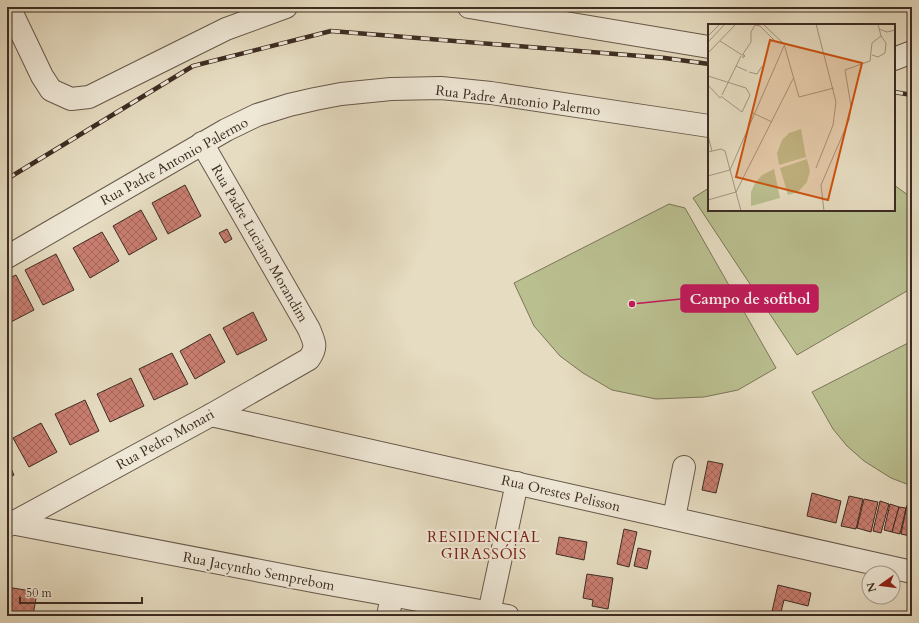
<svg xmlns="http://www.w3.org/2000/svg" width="919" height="623" viewBox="0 0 919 623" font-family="Cardo,serif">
<defs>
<pattern id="building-cross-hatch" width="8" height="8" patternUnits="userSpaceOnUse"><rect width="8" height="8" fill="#ca7e71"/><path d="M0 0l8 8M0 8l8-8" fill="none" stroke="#a5675c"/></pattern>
</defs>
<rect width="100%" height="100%" fill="#e6dcc1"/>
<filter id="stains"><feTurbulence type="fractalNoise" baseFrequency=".005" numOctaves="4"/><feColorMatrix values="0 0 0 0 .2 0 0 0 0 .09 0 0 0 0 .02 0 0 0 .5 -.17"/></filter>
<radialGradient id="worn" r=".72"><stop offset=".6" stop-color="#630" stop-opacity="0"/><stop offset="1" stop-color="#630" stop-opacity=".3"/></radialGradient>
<g fill="#babf90" stroke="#7c7659">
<polygon points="894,185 912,198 912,288 797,355 693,198 709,188 709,210 894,210"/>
<polygon points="669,204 685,208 776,368 738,390 704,397 656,399 612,390 583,373 560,356 534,326 514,283"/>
<polygon points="912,341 912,486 891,478 864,461 847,446 833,429 812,392"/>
</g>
<g fill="url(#building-cross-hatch)" stroke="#3d2c22">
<polygon points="185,185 201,216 168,234 152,203"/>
<polygon points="141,210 157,239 129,255 113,226"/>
<polygon points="227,229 232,239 225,243 219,233"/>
<polygon points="102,232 119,261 90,278 73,248"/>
<polygon points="56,254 74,290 43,305 25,270"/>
<polygon points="16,275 34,310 7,324 7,279"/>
<polygon points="253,312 267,340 237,355 223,328"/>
<polygon points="210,334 225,362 195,379 180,351"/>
<polygon points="172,353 188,384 154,400 139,369"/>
<polygon points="131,378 144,406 110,422 97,394"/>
<polygon points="85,400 99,431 70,445 55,414"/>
<polygon points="41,423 57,452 29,467 13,438"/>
<polygon points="7,460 14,475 7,478"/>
<polygon points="708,461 723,464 716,493 702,490"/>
<polygon points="812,493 841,501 836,523 807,516"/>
<polygon points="849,496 863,499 856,529 841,526"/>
<polygon points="864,499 878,502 871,532 857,528"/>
<polygon points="880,501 889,504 881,533 873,531"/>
<polygon points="890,504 899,507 892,532 884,530"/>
<polygon points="907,505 912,506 912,525 910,536 901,534"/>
<polygon points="899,507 906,508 900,534 892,532"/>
<polygon points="624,529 637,532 629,567 617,564"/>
<polygon points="559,537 587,542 584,560 556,554"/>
<polygon points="638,548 651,551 647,569 634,566"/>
<polygon points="587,574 613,578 608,609 592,606 593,600 583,598"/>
<polygon points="778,585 811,593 808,606 784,600 780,616 771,616"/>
<polygon points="7,587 37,592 33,616 7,616"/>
</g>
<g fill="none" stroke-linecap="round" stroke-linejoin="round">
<defs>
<g id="minor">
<polyline points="9,7 42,76 51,90 71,99 89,97 226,29 286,7"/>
<polyline points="469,7 709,47"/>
<polyline points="894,59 912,52"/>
<polyline points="7,257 226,130 257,115 289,105 315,99 341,94 391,89 441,88 491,93 709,126"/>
<polyline points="211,415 912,572"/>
<polyline points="674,518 684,467"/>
<polyline points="11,523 318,582 508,616"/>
<path d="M7,526L211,415L309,359C318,346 314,342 309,329L202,143"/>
<polyline points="489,613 517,483"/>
<polyline points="388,616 392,596"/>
</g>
</defs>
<use href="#minor" stroke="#67584a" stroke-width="24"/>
<use href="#minor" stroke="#efe8d7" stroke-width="22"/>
<defs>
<g id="rail">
<polyline points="894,92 912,95"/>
<polyline points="7,179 193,66 331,31 665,58 709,64"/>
</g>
</defs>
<use href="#rail" stroke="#3d2c22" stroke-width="4.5"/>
<use href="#rail" stroke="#efe8d7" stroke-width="3" stroke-dasharray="9" stroke-linecap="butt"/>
</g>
<g text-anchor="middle" stroke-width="4" stroke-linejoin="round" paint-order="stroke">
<g font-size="14" fill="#3d2c22" stroke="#efe8d7">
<text transform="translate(518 100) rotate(7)" y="5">Rua Padre Antonio Palermo</text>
<text transform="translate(174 161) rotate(-29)" y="5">Rua Padre Antonio Palermo</text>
<text transform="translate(260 243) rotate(60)" y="5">Rua Padre Luciano Morandim</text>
<text transform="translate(165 439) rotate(-29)" y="5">Rua Pedro Monari</text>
<text transform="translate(561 493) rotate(13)" y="5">Rua Orestes Pelisson</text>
<text transform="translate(259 571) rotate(11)" y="5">Rua Jacyntho Semprebom</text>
</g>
<g font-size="15" letter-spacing="1" fill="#7a1f14" stroke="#efe8d7">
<text x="484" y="542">RESIDENCIAL<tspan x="484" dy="17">GIRASSÓIS</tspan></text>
</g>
</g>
<g transform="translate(708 24)">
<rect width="187" height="187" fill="#e6dcc1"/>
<path d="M93,105L98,133L71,141L69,129L74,116L81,109ZM99,135L102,147L99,158L90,168L80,171L72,144ZM66,145L72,174L43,182V168L47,159L54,151Z" fill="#babf90"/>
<path fill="none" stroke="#a29681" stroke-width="1" d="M55,0L76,20L91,73L126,64M108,0L128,78L125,101L108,144M171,5L179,8L187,6M0,12L12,0M12,17L34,31M0,18L17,0M0,29L28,0M35,30V34L37,32L35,30L43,18V8L47,1L52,2L66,16M164,31L170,33L177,29L178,19L173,12M28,42L39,47M41,48L49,50L54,42M0,52L38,64L42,71L34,88L14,73M0,61L12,74L14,72M14,71L33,32M45,89L64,98M0,112L4,127M0,128L13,125L17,127L33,187M0,152L22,146L76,22M0,176L28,168L85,55M116,187L113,161L141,96L143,82L137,46L162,37L164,19L173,12L170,0"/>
<path fill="#ce520f" fill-opacity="0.15" stroke="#ce520f" stroke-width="2" d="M62,16L154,39L120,176L28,153Z"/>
<rect width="187" height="187" fill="none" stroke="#3d2c22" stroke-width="2"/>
</g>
<path fill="none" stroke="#c2185b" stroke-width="1.5" d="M632 304L681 299"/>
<circle fill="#c2185b" stroke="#efe8d7" stroke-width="1.5" cx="632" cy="304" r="4"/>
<rect fill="#c2185b" stroke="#c2185b" stroke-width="1.5" x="681" y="285" width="137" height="27" rx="4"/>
<g font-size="15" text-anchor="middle" font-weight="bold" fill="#fff">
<text x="750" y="304">Campo de softbol</text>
</g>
<rect width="919" height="623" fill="none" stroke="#e6dcc1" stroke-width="24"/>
<rect x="8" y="8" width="903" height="607" fill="none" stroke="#3d2c22" stroke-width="2"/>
<rect x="12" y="12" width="895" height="599" fill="none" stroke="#3d2c22"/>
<g transform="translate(881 585) rotate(256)"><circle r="19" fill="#efe8d7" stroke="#a89d8f"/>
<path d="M0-3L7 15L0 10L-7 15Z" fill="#8f2418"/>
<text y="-6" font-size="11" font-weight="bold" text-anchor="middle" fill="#3d2c22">N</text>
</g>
<path d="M20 597v6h122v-6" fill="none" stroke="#3d2c22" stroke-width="2"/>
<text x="26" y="597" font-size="12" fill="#3d2c22" stroke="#efe8d7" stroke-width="3" paint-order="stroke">50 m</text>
<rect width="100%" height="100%" filter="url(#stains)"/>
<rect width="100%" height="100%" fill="url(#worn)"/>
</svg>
